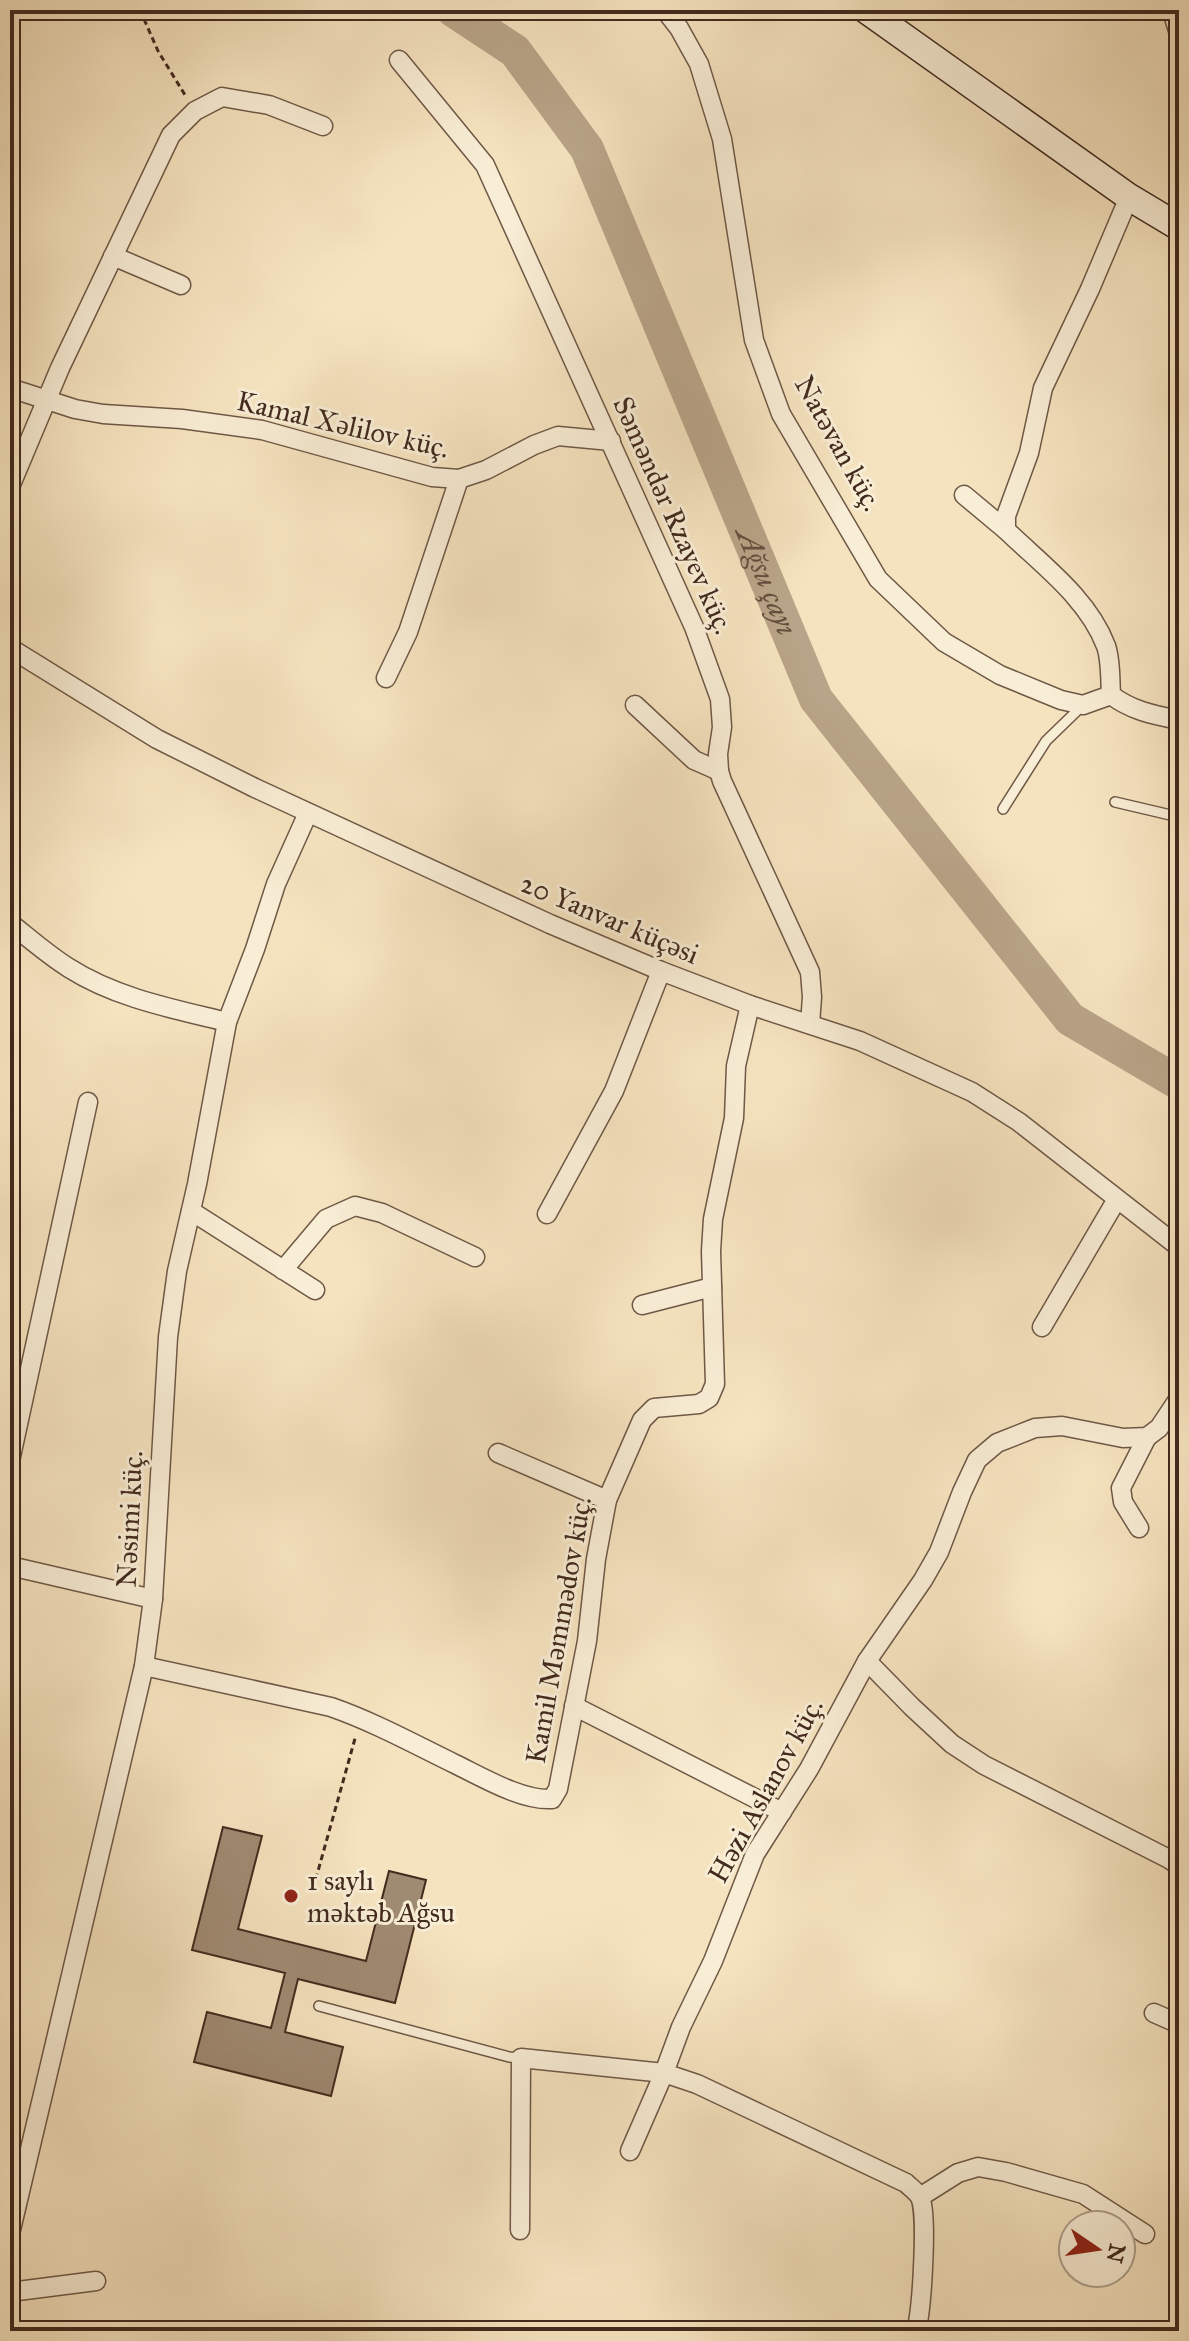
<svg xmlns="http://www.w3.org/2000/svg" width="1189" height="2341" viewBox="0 0 1189 2341" font-family="'IM FELL Great Primer',serif">
<rect width="100%" height="100%" fill="#f5e3bf"/>
<filter id="stains"><feTurbulence type="fractalNoise" baseFrequency=".0025" numOctaves="4"/><feColorMatrix values="0 0 0 0 .2 0 0 0 0 .09 0 0 0 0 .02 0 0 0 .5 -.17"/></filter>
<radialGradient id="worn" r=".72"><stop offset=".6" stop-color="#630" stop-opacity="0"/><stop offset="1" stop-color="#630" stop-opacity=".3"/></radialGradient>
<g fill="none" stroke-linecap="round" stroke-linejoin="round">
<path stroke="#b8a488" stroke-width="34" id="s1" d="M453,10L515,51L587,149L816,699L1070,1019L1179,1083"/>
</g>
<polygon fill="#9f8a72" stroke="#422a1e" stroke-width="2" points="223,1827 262,1836 238,1929 366,1961 389,1871 426,1880 395,2003 298,1979 285,2032 343,2047 331,2096 194,2062 207,2012 271,2028 285,1973 192,1950"/>
<g fill="none" stroke-linecap="round" stroke-linejoin="round">
<defs>
<g id="lane">
<polyline points="1167,10 1179,49"/>
<polyline points="1115,802 1179,817"/>
<polyline points="1003,809 1046,741 1083,705"/>
<polyline points="319,2006 509,2057 521,2058"/>
</g>
<g id="street">
<polyline points="665,10 679,28 699,64 722,139 754,340 781,414 878,579 944,642 1000,675 1061,700 1083,705 1111,695"/>
<polyline points="399,60 485,165 694,627 720,699 722,727 718,754 719,771 722,781 810,972 812,997 810,1024"/>
<path d="M1129,197L1090,289L1043,388L1029,453L1006,516V530C1041,564 1088,598 1106,646C1111,660 1110,679 1111,695C1132,711 1154,715 1179,720"/>
<polyline points="113,256 181,285"/>
<polyline points="10,388 75,409 103,414 182,419 262,430 432,477 459,479 486,470 534,445 558,436 611,441"/>
<polyline points="10,487 60,368 171,135 195,111 222,97 269,105 323,126"/>
<polyline points="964,495 1006,530"/>
<polyline points="10,648 157,739 255,788 550,924 661,971 750,1005 860,1041 972,1092 1019,1122 1179,1247"/>
<polyline points="386,678 408,632 459,479"/>
<polyline points="635,705 694,760 719,771"/>
<path d="M10,923C29,938 48,955 69,968C116,998 174,1009 227,1022"/>
<polyline points="191,1211 315,1290"/>
<polyline points="547,1214 614,1091 661,971"/>
<polyline points="283,1270 326,1219 355,1206 382,1213 475,1257"/>
<polyline points="642,1305 712,1287"/>
<polyline points="1042,1327 1117,1199"/>
<polyline points="498,1453 607,1500"/>
<polyline points="10,1461 88,1102"/>
<polyline points="1139,1528 1123,1502 1121,1488 1147,1437"/>
<polyline points="10,1566 153,1599"/>
<polyline points="867,1661 912,1707 952,1744 984,1765 1169,1859 1179,1866"/>
<path d="M144,1666L331,1707C374,1722 414,1744 455,1764C482,1777 522,1801 552,1799L558,1789L587,1641L596,1559L607,1500L642,1420L654,1408L699,1404L709,1398L715,1384L711,1251L713,1219L734,1118L736,1066L750,1005"/>
<polyline points="574,1706 782,1812"/>
<polyline points="1154,2013 1179,2024"/>
<polyline points="920,2197 958,2173 978,2167 1006,2172 1083,2194 1145,2234"/>
<polyline points="520,2230 521,2058 664,2073 630,2151"/>
<polyline points="10,2234 144,1666 153,1599 168,1337 177,1271 197,1184 227,1022 255,949 276,884 308,813"/>
<polyline points="10,2292 96,2281"/>
<path d="M916,2331C922,2310 928,2214 920,2197C917,2192 910,2187 906,2183L697,2084L664,2073L681,2027L713,1961L755,1854L809,1769L867,1661L923,1580L939,1552L962,1492L977,1460L997,1443L1035,1428L1062,1426L1123,1438L1147,1437L1159,1428L1179,1398"/>
</g>
<polyline id="secondary" points="866,10 1129,197 1179,227"/>
</defs>
<use href="#lane" stroke="#6f5846" stroke-width="12"/>
<use href="#street" stroke="#6f5846" stroke-width="21"/>
<use href="#secondary" stroke="#422a1e" stroke-width="29"/>
<g stroke="#422a1e" stroke-width="3" stroke-dasharray="6 4" stroke-linecap="butt">
<polyline points="140,10 158,51 185,95"/>
<polyline points="313,1889 356,1735"/>
</g>
<use href="#lane" stroke="#f8edd5" stroke-width="9"/>
<use href="#street" stroke="#f8edd5" stroke-width="18"/>
<use href="#secondary" stroke="#f8edd5" stroke-width="26"/>
</g>
<circle fill="#8f2418" stroke="#f8edd5" stroke-width="3" cx="291" cy="1896" r="8"/>
<g text-anchor="middle" stroke-width="6" stroke-linejoin="round" paint-order="stroke">
<g font-size="28" fill="#422a1e" stroke="#f8edd5">
<text transform="translate(343 424) rotate(13)" y="10">Kamal Xəlilov küç.</text>
<text transform="translate(839 443) rotate(61)" y="10">Natəvan küç.</text>
<text transform="translate(674 515) rotate(66)" y="10">Səməndər Rzayev küç.</text>
<text transform="translate(610 918) rotate(23)" y="10">20 Yanvar küçəsi</text>
<text transform="translate(129 1519) rotate(-87)" y="10">Nəsimi küç.</text>
<text transform="translate(558 1630) rotate(-80)" y="10">Kamil Məmmədov küç.</text>
<text transform="translate(765 1790) rotate(-61)" y="10">Həzi Aslanov küç.</text>
</g>
<g font-size="28" fill="#422a1e" stroke="#f8edd5" text-anchor="start">
<text x="307" y="1890">1 saylı<tspan x="307" dy="32">məktəb Ağsu</tspan></text>
</g>
<g font-size="30" font-style="italic" fill="#654f3e" stroke="#f8edd5">
<text dy="10" stroke="none"><textPath href="#s1" startOffset="664">Ağsu çayı</textPath></text>
</g>
</g>
<rect width="1189" height="2341" fill="none" stroke="#f5e3bf" stroke-width="40"/>
<rect x="12" y="12" width="1165" height="2317" fill="none" stroke="#422a1e" stroke-width="4"/>
<rect x="20" y="20" width="1149" height="2301" fill="none" stroke="#422a1e" stroke-width="2"/>
<g transform="translate(1097 2249) rotate(103)"><circle r="38" fill="#f8edd5" stroke="#af9f8c" stroke-width="2"/>
<path d="M0-6L14 30L0 20L-14 30Z" fill="#8f2418"/>
<text y="-12" font-size="22" font-weight="bold" text-anchor="middle" fill="#422a1e">N</text>
</g>
<rect width="100%" height="100%" filter="url(#stains)"/>
<rect width="100%" height="100%" fill="url(#worn)"/>
</svg>
